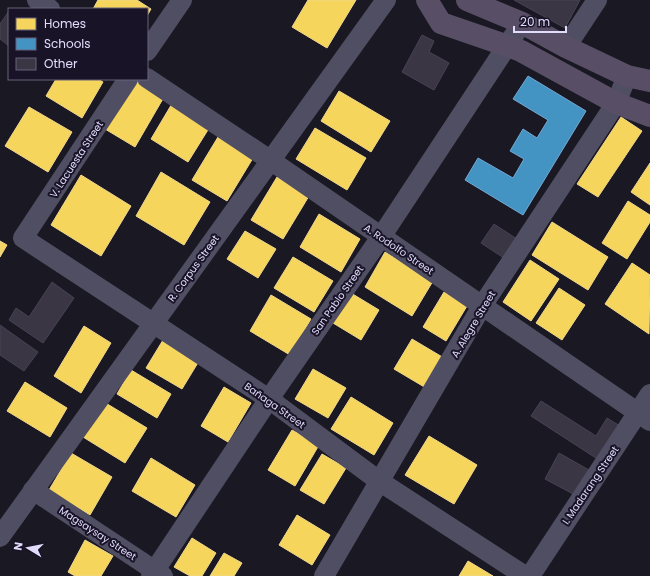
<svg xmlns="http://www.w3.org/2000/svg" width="650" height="576" viewBox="0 0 650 576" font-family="Poppins,sans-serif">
<rect width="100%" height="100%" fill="#1a1822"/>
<g fill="#f6d55c" stroke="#f0d78c">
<polygon points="98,0 137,0 151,9 147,16 147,9 93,9"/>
<polygon points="308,0 356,0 327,48 292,27"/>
<polygon points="56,79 98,79 103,82 82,118 46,96"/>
<polygon points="135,80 164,97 135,147 105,129"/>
<polygon points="339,91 390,121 371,152 321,121"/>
<polygon points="173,102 211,125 188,162 151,139"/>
<polygon points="29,107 72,132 48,172 5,146"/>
<polygon points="621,117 642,131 598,197 577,184"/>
<polygon points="315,128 366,158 347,190 296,159"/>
<polygon points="218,137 253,158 227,201 192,180"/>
<polygon points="650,163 650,205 631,192"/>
<polygon points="161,172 210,202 184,245 136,216"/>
<polygon points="81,175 131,206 101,256 51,225"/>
<polygon points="277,177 309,196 283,239 251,220"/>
<polygon points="628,201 650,215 650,222 627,259 602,243"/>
<polygon points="319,214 360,239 341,272 300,247"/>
<polygon points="552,222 608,257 588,290 532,255"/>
<polygon points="245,231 276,249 258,278 227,259"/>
<polygon points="0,241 7,245 0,257"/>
<polygon points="385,252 433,281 412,316 365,287"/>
<polygon points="293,257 333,281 314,312 274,288"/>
<polygon points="530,260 559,279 531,321 503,302"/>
<polygon points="632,263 650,275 649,334 605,304"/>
<polygon points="559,288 585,305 562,340 536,323"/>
<polygon points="444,292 467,306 446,341 423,327"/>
<polygon points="351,293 379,310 361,340 333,323"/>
<polygon points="271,295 311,319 290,355 250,331"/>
<polygon points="84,326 111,343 81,393 54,376"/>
<polygon points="412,339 444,358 426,388 394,369"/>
<polygon points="163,340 199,361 182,389 146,368"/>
<polygon points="313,369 346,388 328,418 295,399"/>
<polygon points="131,370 171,394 157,418 117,394"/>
<polygon points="25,382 67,408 50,437 7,411"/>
<polygon points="224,387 251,403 228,442 201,426"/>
<polygon points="351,397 393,423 374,455 331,429"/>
<polygon points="104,402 147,428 125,463 83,437"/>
<polygon points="292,430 319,445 295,486 268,470"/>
<polygon points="429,436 477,465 454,504 405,475"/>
<polygon points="71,453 112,477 90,515 49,490"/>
<polygon points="322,454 346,468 324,504 300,490"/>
<polygon points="151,458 195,485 176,517 132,491"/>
<polygon points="297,515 330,535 312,565 279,545"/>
<polygon points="192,538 216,553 202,576 190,576 174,567"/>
<polygon points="85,540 113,556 101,576 75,576 68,572"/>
<polygon points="224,553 242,563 234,576 210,576"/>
<polygon points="468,561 493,576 459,576"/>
</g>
<polygon fill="#4393c3" stroke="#73a9d4" points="528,76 586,111 523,215 465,180 478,158 513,178 524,159 510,151 523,129 537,138 548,120 513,99"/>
<g fill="#3a3644" stroke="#484355">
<polygon points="514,0 580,0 565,28"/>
<polygon points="9,11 9,46 0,39 0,24"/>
<polygon points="422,35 434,41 429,52 449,63 434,90 402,72"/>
<polygon points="494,224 520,241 507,260 481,243"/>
<polygon points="52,282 74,298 43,343 9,320 16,308 29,317"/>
<polygon points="0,325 38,352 24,371 0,355"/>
<polygon points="541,401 596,436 607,418 620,426 599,460 531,416"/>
<polygon points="559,453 589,470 575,495 545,479"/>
</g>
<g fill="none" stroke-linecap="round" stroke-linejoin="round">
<g stroke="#504e62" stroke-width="20">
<polyline points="37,0 50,9"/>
<polyline points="566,47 597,0"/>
<polyline points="147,51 182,0"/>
<polyline points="147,78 270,160 650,421"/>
<polyline points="128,79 23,238 269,399 379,481 525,576"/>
<polyline points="33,490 163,576"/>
<polyline points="0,537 386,0"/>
<polyline points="151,576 269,399 381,237 522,23"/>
<polyline points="324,576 482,306 616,103 627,76"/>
<polyline points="530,576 650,394"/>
</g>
<g stroke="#584f66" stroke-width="22">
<polyline points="427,0 441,23 508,46 521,51 616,103 650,116"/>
<polyline points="467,0 522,23 566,47 627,76 650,81"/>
</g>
</g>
<g text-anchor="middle" stroke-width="4" stroke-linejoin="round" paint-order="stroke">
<g font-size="10" fill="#e2dcfc" stroke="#181327">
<text transform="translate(76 159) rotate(-57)" y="4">V. Lacuesta Street</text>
<text transform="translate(399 249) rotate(34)" y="4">A. Rodolfo Street</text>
<text transform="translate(193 268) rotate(-54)" y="4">R. Corpus Street</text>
<text transform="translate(337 300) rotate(-55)" y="4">San Pablo Street</text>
<text transform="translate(473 324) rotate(-59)" y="4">A. Alegre Street</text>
<text transform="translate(275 405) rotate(35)" y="4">Bañaga Street</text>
<text transform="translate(590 485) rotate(-56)" y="4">I. Madarang Street</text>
<text transform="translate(98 533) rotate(33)" y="4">Magsaysay Street</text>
</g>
</g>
<rect x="8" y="8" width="140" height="72" fill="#181327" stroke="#69637c"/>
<rect x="16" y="18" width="20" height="12" fill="#f6d55c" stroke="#69637c"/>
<text x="44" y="28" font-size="12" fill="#e2dcfc">Homes</text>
<rect x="16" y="38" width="20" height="12" fill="#4393c3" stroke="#69637c"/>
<text x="44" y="48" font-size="12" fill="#e2dcfc">Schools</text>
<rect x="16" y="58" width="20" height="12" fill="#3a3644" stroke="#69637c"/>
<text x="44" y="68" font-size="12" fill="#e2dcfc">Other</text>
<g transform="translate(28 548) rotate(280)" stroke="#181327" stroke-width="3" paint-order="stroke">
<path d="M0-3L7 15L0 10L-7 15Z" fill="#e2dcfc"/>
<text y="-6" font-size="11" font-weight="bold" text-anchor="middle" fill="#e2dcfc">N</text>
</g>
<path d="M514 26v6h52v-6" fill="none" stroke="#e2dcfc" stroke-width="2"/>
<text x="520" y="26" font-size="12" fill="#e2dcfc" stroke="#181327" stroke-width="3" paint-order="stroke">20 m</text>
</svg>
